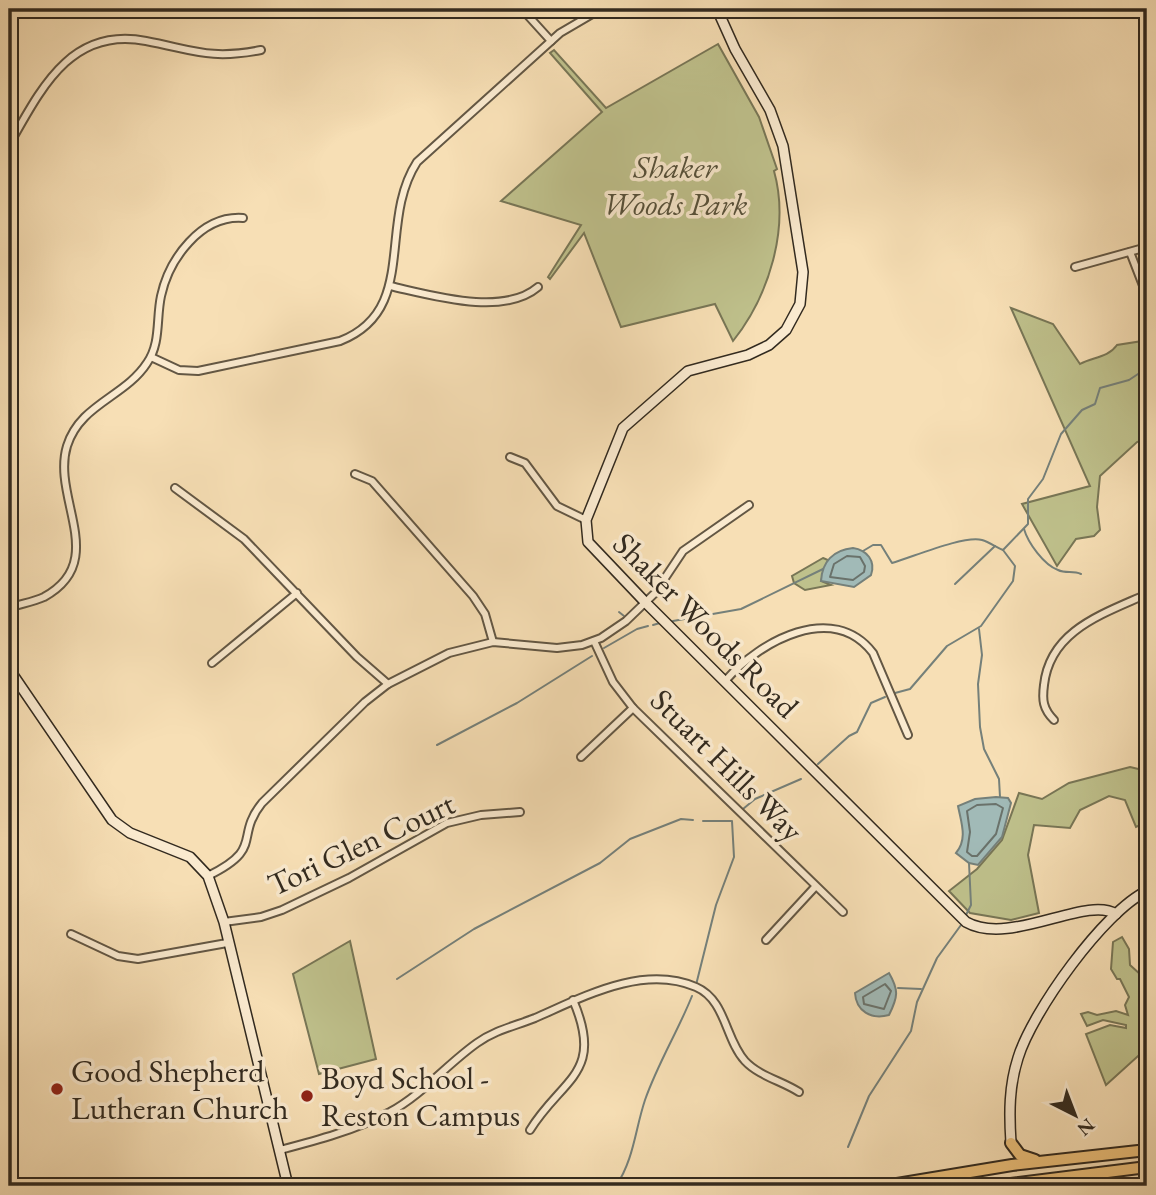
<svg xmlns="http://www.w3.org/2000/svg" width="1156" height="1195" viewBox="0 0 1156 1195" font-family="'EB Garamond',serif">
<rect width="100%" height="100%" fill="#f7dfb5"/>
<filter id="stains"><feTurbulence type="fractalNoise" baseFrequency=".00286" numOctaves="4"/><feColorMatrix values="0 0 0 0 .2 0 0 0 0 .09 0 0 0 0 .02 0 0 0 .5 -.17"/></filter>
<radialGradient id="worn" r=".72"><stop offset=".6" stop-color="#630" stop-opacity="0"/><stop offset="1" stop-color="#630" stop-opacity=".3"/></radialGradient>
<g fill="#bfc18c" stroke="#787656" stroke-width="2">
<path d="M718,44L759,117L777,169L774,171C790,228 769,296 733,341L715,304L621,327L584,233L550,279L548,277L581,225L501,201L602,112L550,53L554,50L606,108Z"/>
<path d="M1011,308L1053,324L1080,364C1092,357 1108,358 1117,345L1142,341L1147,334V438L1137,442L1100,476L1097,507L1100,530L1094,536L1076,539L1057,566L1022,504L1090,486Z"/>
<polygon points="823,558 828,560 821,581 831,585 805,590 794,583 792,576"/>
<polygon points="1130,767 1147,771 1147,822 1136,827 1125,800 1109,796 1080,810 1070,828 1034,825 1028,855 1039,913 1011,920 970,913 949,891 977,869 1002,840 1019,793 1042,799 1069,783"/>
<polygon points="1122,937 1129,949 1130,965 1141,975 1147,975 1147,990 1141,1000 1146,1009 1147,1042 1140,1039 1147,1048 1106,1085 1086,1034 1110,1025 1126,1028 1126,1025 1103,1020 1087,1026 1081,1014 1088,1012 1097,1015 1116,1011 1128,1015 1125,1005 1129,997 1120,979 1117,979 1111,969 1113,942"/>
<polygon points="350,941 376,1059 319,1074 293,974"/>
</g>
<g fill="#a1bab7" stroke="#75807a" stroke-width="2">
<path d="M853,548C867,550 876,561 871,575L854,587L821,581C822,562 833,550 853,548Z"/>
<path d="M996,797L1008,798L1011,803L1002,837L978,865L969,863L956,853C968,839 961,822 958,806L975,799Z"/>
<path d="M889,973C899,990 898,997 889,1015C871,1020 856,1011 855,993Z"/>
</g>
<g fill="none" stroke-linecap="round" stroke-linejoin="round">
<g stroke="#6a726b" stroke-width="2">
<polygon points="847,556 860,557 865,566 864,572 853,580 830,577 834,564"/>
<polygon points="996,804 1003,808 996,834 977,856 972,856 967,852 970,832 967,811 977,805"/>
<polygon points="885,984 891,991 884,1009 864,1004 863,997"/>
</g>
<g stroke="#75807a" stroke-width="2">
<path d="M1024,529C1028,543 1044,565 1058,570C1066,574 1073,570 1081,574"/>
<path d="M863,551L873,545H881L892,563C913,557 964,535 982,540C989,542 996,547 1003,550"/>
<polyline points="955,584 995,546"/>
<polyline points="619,612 624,616"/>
<polyline points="673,621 741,609 823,569"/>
<polyline points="653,625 660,623"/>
<polyline points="979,629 982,655 978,684 980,727 984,749 999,779 1000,797"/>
<polyline points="604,648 637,629 648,626"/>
<polyline points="895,693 910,689 947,646 981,626 1013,581 1015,566 1003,550 1028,524 1028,499 1043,479 1061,434 1082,410 1095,404 1100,388 1129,380 1147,368"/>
<polyline points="437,745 517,703 592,656"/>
<polyline points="818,764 849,736 857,732 871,703 885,697"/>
<polyline points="743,809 755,799 801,779"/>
<polyline points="703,821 731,821"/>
<polyline points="966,915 971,905 969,863"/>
<polyline points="397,979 474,929 600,863 630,839 681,819 693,820"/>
<polyline points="696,985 716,905 734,857 732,821"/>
<polyline points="898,988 921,989"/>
<polyline points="848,1147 869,1096 911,1031 917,1002 937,958 961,925"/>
<path d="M616,1186C634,1159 635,1130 645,1100C658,1063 678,1031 692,996"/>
</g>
<defs>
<g id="street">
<polyline points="522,9 551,41"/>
<path d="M9,145C40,91 70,26 146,41C194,50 210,60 261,50"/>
<polyline points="1130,252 1147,296"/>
<polyline points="1075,267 1147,247"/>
<path d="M390,286C431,295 503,317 538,287"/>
<path d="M151,357L179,370L198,371L340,341C419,310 377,224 417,162L560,33L601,9"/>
<polyline points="510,457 525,463 557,506 586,520"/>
<polyline points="355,474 372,481 473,596 485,614 493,642"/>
<polyline points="175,488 244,539 357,657 388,684"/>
<path d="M9,608C20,604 33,602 44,597C110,561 51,498 67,446C80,404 125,397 147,363C161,343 156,319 161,296C169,259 201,215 243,218"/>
<polyline points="594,641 613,682 633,708 843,912"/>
<polyline points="212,663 297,593"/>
<path d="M726,680C760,641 833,601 873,653L908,735"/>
<path d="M1054,720C1043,709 1042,700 1044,685C1050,630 1103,614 1147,594"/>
<polyline points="581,757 633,708"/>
<path d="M208,876C265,848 234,838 262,803L365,702L388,684L449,653L493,642L557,648L582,645L601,638L626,621L655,593L683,551L749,505"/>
<polyline points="1140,894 1147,904"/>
<polyline points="224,922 261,917 282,910 349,878 447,823 481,815 520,812"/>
<polyline points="71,934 118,956 138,959 227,943"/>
<polyline points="766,940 815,887"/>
<path d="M530,1130C562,1078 605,1074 573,1000"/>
<path d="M280,1150C318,1140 355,1130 390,1112C423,1094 446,1065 477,1043C495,1030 515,1026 535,1018C583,997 643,964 696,987C726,1000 725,1039 745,1061C759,1076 782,1081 799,1092"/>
</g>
<g id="secondary">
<path d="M717,9L735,49L770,110L783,146L803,272L800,304L786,330L769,345L748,355L688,371L623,428L586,520L588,542L646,603L966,922C1010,947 1086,895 1116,914"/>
<polyline points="9,669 112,820 130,833 190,857 208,876 224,922 288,1186"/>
<path d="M1011,1143C1009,1113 1009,1086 1018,1058C1032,1012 1104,911 1147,891"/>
</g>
<g id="highway">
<polyline points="1011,1143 1020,1155 1035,1160"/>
<polyline points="885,1186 1012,1165 1147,1150"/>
<polyline points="995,1186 1147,1167"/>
</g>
</defs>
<use href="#street" stroke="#635744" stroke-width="10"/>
<use href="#secondary" stroke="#322a1f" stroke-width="12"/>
<use href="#highway" stroke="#322a1f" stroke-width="14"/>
<use href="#street" stroke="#faeacf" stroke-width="6"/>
<use href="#secondary" stroke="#faeacf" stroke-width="9"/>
<use href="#highway" stroke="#ecc07a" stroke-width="10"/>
</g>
<g fill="#8f2418" stroke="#faeacf" stroke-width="2.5">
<circle cx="57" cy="1089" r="7"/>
<circle cx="307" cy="1096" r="7"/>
</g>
<g text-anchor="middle" stroke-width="7" stroke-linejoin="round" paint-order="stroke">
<g font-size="32" font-style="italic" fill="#55503a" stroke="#faeacf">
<text x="675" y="178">Shaker<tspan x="675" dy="37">Woods Park</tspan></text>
</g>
<g font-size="32" fill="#322a1f" stroke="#faeacf">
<text transform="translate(706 625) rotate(45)" y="11">Shaker Woods Road</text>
<text transform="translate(727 765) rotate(45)" y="11">Stuart Hills Way</text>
<text transform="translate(361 844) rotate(-25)" y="11">Tori Glen Court</text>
</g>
<g font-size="32" fill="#322a1f" stroke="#faeacf" text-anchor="start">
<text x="71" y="1082">Good Shepherd<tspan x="71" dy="37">Lutheran Church</tspan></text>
<text x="321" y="1089">Boyd School -<tspan x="321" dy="37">Reston Campus</tspan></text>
</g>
</g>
<rect width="1156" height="1195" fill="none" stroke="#f7dfb5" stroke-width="35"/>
<rect x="10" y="10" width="1135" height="1174" fill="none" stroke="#322a1f" stroke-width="3.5"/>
<rect x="18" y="18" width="1121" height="1160" fill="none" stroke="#322a1f" stroke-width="2"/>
<g transform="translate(1075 1115) rotate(138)" stroke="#faeacf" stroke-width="5" paint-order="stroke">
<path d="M0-5L12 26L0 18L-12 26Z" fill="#322a1f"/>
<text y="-10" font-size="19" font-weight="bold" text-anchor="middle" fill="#322a1f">N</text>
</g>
<rect width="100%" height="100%" filter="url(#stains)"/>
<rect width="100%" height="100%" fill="url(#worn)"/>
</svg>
